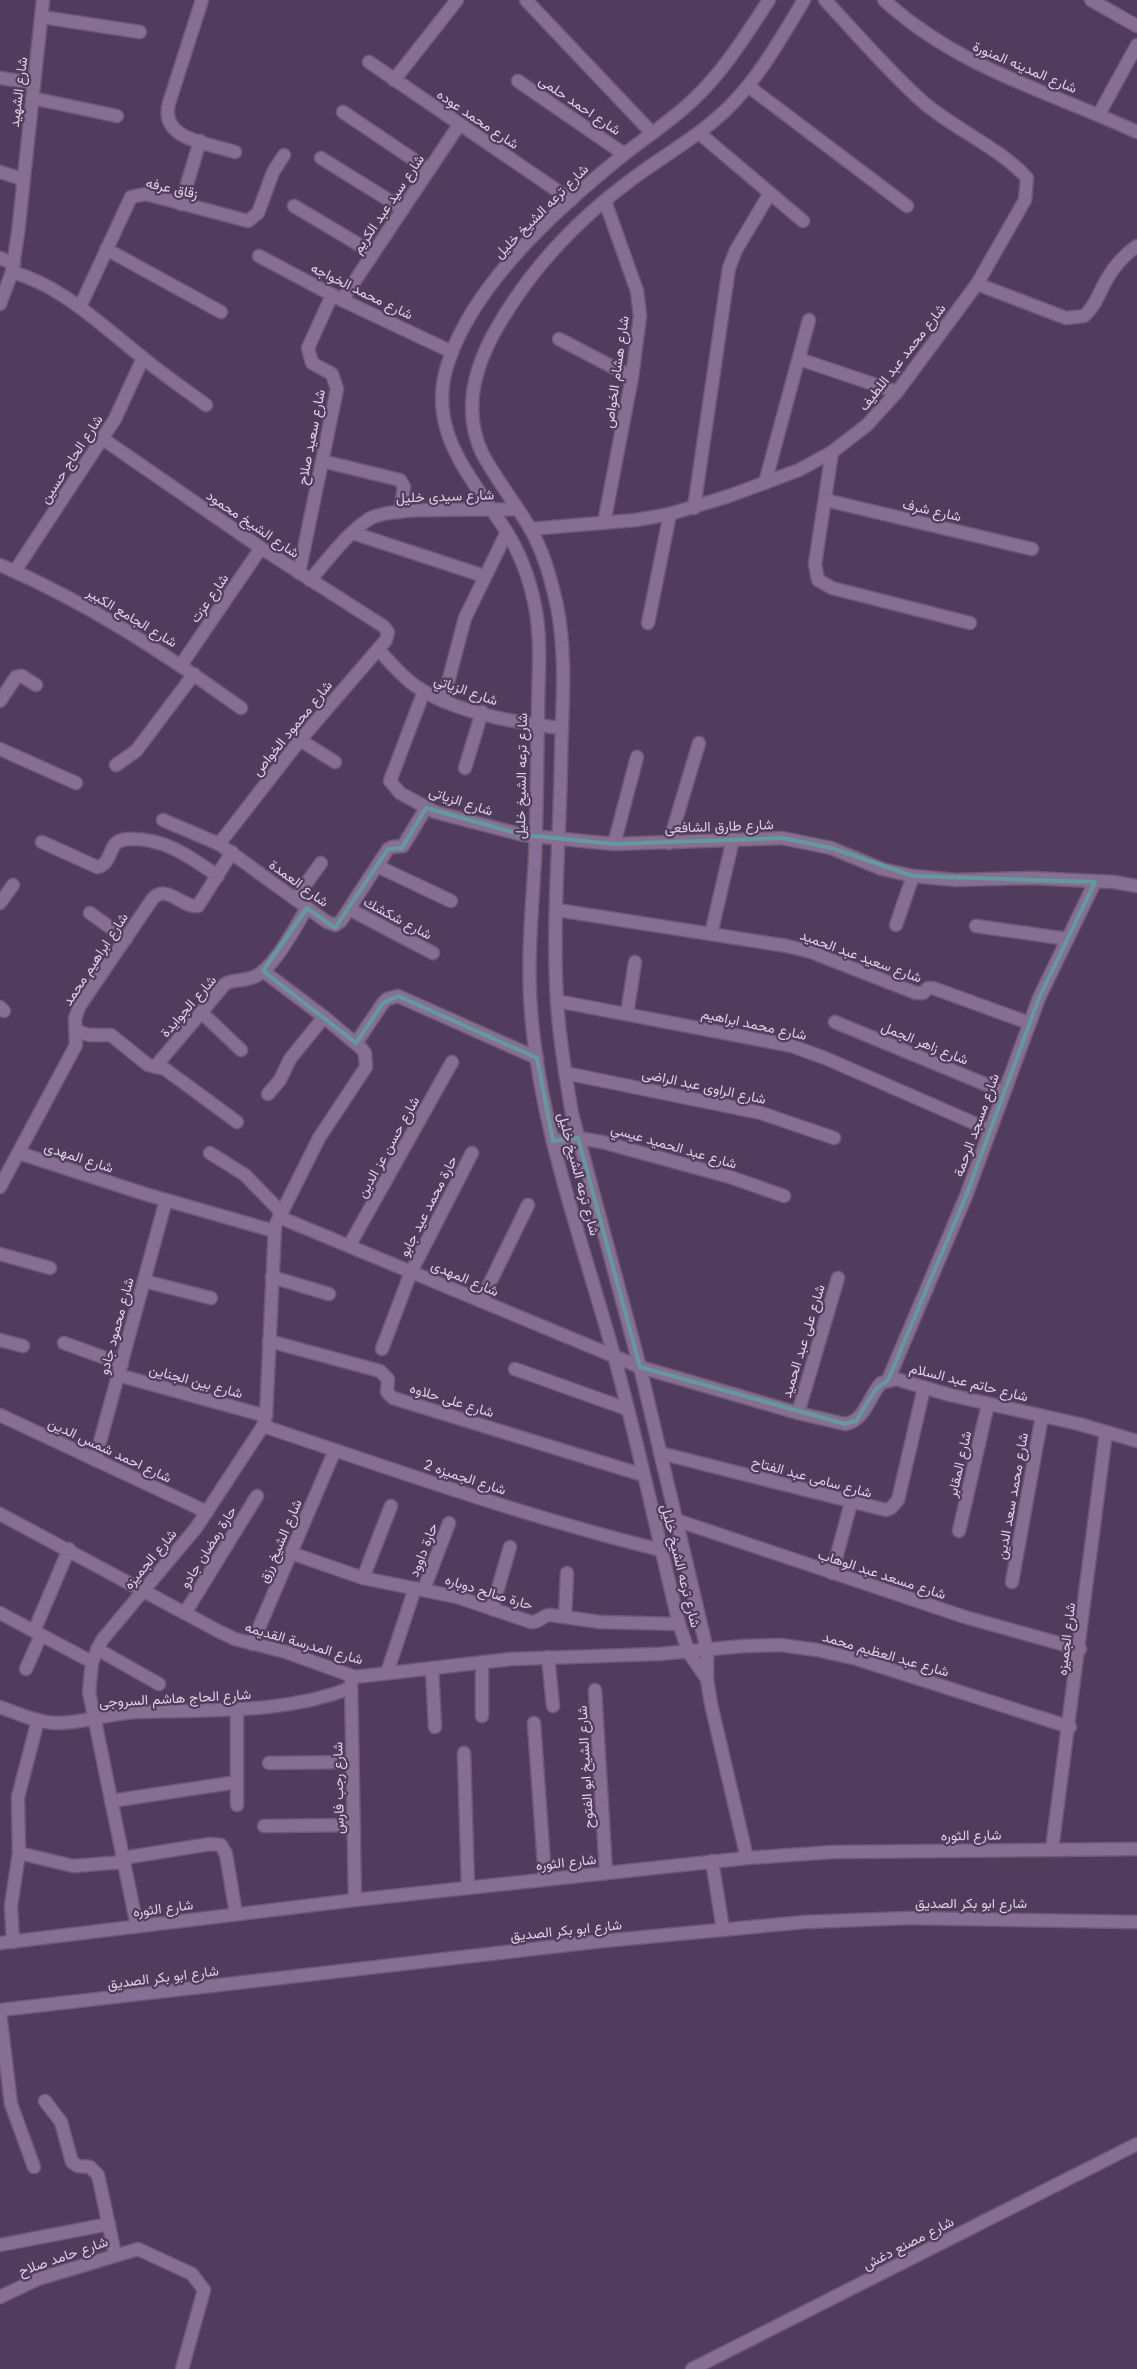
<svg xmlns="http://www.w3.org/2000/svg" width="1137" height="2369" viewBox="0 0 1137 2369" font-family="Inter,Vazirmatn,sans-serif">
<rect width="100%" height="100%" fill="#523c5e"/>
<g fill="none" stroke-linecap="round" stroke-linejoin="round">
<defs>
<g id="street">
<path d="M202,0L169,103C159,140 208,143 235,152"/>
<polyline points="526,0 652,133"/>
<path d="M884,0C958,68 1048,91 1137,132"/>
<polyline points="1091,0 1137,26"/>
<polyline points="42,17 140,32"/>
<polyline points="369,62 571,200"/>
<polyline points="0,78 34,83"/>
<polyline points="394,80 457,0"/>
<polyline points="518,81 624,154"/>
<polyline points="748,86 907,206"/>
<polyline points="32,98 117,116"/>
<polyline points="343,112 429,170"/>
<polyline points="1099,114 1137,45"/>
<polyline points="699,133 803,221"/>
<polyline points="321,158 403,209"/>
<polyline points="0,172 22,179"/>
<polyline points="181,204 200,141"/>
<polyline points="294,206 373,253"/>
<polyline points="106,249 221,312"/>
<polyline points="259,256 342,300 452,352"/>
<polyline points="0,258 14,264"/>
<path d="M12,272C63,286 102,326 142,357C162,374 185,389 206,405"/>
<path d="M977,284L1066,318L1084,316C1096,306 1099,292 1107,279C1115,265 1124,255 1137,246"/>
<polyline points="342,300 459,125"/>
<polyline points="0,304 12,272 18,233 43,0"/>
<polyline points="80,307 131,197 146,194 248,221 258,213 273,172 284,155"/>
<polyline points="559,339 632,377"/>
<polyline points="799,359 897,392"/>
<polyline points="103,439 261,548 383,626 388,632 386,640 300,740 219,844"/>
<polyline points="832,452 815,564 818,580 832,588 970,623"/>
<polyline points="322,461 400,480 404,487 400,512"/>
<polyline points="765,483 809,320"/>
<polyline points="825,500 1032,549"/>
<polyline points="694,508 729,268 736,250 770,193"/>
<polyline points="604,523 632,377 640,316 637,291 605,201"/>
<path d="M530,529L636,520L670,514L729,496L799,470L832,452L867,425L897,392L977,284L1025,200L1027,178C1000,148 954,129 923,102C888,71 857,34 825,0"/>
<polyline points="353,533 484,576"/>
<path d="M0,565C87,602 164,653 241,708"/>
<polyline points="15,571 115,419 143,358"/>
<polyline points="299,573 337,389 332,374 312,363 308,348 332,295"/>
<path d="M310,580C328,560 346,534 369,519C393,505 485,511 517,509"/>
<polyline points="648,623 670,514"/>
<path d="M378,649C390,662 402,677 417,687C454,712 517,723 561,728"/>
<polyline points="181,665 261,548"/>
<polyline points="424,691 390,781 400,793 435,812 523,835 614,844 782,838 831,848 882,869 913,876 956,880 1031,878 1114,882 1137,886"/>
<polyline points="0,701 16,677 22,676 36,685"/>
<polyline points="443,701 465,618 507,532"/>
<polyline points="300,740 335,762"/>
<polyline points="0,749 76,783"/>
<polyline points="116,765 136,751 194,674"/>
<polyline points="465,768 482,712"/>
<polyline points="163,820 219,844 327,922 335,925 341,921 388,849 392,847 403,846 426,808"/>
<path d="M42,842L97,867C109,865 109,852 115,844C120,839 127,839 133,839C167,839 191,858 218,876"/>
<polyline points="669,843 699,743"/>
<polyline points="614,844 637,757"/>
<polyline points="377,866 451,901"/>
<polyline points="295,899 321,863"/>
<polyline points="0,903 13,885"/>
<polyline points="349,909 433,953"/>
<polyline points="557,910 787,946 811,952 916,993 923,993 928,988 933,988 1029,1023"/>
<polyline points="90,913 126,939"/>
<polyline points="896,925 913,876"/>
<polyline points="976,926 1068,939"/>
<polyline points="711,934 733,839"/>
<polyline points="557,1001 792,1046 825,1058 990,1130"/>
<polyline points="0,1007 4,1011"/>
<polyline points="201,1012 241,1050"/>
<polyline points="627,1014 635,962"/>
<polyline points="835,1022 1004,1092"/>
<polyline points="77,1031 89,1035 111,1035 148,1065 165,1069 237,1122"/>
<polyline points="356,1043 383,1003 387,999 398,996 537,1058"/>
<path d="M155,1067L225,984C232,979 246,982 258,975C277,963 295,927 307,908"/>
<polyline points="565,1073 761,1113 834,1138"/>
<polyline points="268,1094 280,1080 290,1059 324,1017"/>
<polyline points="553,1141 578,1138 602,1142 730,1177 784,1196"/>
<polyline points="19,1153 145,1194 274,1231"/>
<polyline points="210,1153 245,1175 281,1212"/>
<path d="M0,1187L76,1045L75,1019L79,1007L151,901C165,881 181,908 198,906L232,852"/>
<path d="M279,1217L640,1367L798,1413L845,1424C865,1421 869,1396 881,1383L896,1379L950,1395L1079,1424L1137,1441"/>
<polyline points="349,1246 452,1062"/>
<polyline points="0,1254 50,1268"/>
<polyline points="272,1277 329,1294"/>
<polyline points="144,1281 211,1298"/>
<polyline points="481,1301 528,1205"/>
<polyline points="0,1340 23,1346"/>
<polyline points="269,1341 380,1371 388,1379 387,1392 393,1398 643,1475"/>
<polyline points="64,1343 122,1364"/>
<polyline points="382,1349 411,1272 472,1153"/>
<polyline points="515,1369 627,1409"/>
<polyline points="118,1375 266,1416"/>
<polyline points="888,1380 966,1196 1039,998 1095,882"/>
<polyline points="798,1413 838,1278"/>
<polyline points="0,1415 207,1512"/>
<path d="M263,1426C395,1470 526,1517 661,1550"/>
<polyline points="660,1453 886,1510 891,1508 898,1500 924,1388"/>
<polyline points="95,1460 166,1200"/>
<polyline points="0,1514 220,1632 235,1639 286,1652 355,1677 511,1659 659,1654 744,1646 781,1645 817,1650 857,1659 1070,1727"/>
<polyline points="676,1520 965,1617 1080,1649"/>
<polyline points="959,1531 988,1404"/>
<path d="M291,1553L363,1578L457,1597L531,1622C540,1623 542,1615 550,1615L600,1622L679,1624"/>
<polyline points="832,1573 851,1503"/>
<polyline points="363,1578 391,1506"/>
<polyline points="1012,1582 1042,1416"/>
<polyline points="424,1589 449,1523"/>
<polyline points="492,1609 510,1547"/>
<polyline points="0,1613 92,1662"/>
<polyline points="185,1613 257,1496"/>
<polyline points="565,1617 567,1573"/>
<polyline points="34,1631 69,1549"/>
<polyline points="252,1644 335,1450"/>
<polyline points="97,1649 159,1684"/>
<polyline points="548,1657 553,1706"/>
<polyline points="482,1662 482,1716"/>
<polyline points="432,1668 435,1727"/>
<polyline points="26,1669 41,1635"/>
<polyline points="387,1673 415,1588"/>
<path d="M707,1679L689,1653L679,1624C657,1533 638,1442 613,1352C582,1240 540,1128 531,1011C527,960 532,909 535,858C537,810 537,762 538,714C538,678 542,641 535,606C530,580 520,553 506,531C471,476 424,430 449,360C476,281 559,207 622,156C646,137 671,121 693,100C724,71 746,35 769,0"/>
<polyline points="351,1680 355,1900"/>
<polyline points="595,1690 606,1873"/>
<path d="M0,1707C17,1713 36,1722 55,1723C81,1724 107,1714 134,1712C208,1709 280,1715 351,1688"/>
<polyline points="534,1723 545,1879"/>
<polyline points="464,1753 468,1888"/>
<polyline points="269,1763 352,1762"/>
<polyline points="111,1801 237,1782"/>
<polyline points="237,1805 237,1710"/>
<polyline points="264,1826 354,1825"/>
<polyline points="1052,1849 1106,1432"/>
<polyline points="19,1853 73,1866 124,1862"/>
<polyline points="123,1858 210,1844 221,1845 226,1854 236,1914"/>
<path d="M747,1858L711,1704L707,1679V1650L640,1367L572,1114C566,1077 559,1039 557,1001C552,920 560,839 561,759C562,708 567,656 557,606C551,579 544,553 530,528C515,503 496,479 482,453C462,410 475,365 498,326C532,267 580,217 635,177C666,154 699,136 727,109C759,78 781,38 804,0"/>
<polyline points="712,1861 723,1929"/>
<polyline points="137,1926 89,1692 92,1662 102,1640 196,1528 263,1426 266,1416 275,1226 319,1138 366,1067 365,1053 361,1048 324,1017 263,971"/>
<polyline points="13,1942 11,1906 19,1853 18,1797 38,1720"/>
<polyline points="0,1943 355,1900 747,1858 833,1852 1137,1849"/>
<polyline points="0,2010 603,1941 805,1922 909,1918 1137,1922"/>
<polyline points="0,2013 11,2104 34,2167"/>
<polyline points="45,2101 61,2122 72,2162 78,2166 90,2167 98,2175 115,2254"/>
<polyline points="0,2245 109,2224"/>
<polyline points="0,2297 38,2279 138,2249 192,2274 204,2290 182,2369"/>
<polyline points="692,2369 1137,2144"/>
</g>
</defs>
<use href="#street" stroke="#6d5a76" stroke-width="15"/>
<use href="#street" stroke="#876f94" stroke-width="12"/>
</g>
<path fill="none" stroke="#629a9e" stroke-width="4" stroke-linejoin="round" d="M426,808L523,835L614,844L782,838L831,848L913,876L1095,882L1039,998L966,1196L888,1380L876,1389L856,1421L845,1424L640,1367L578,1138L553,1141L537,1058L398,996L383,1003L356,1043L263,971L307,908L335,928L388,849L402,848Z"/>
<g text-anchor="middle" stroke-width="4.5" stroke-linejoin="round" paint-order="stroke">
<g font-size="14" fill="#ded1e5" stroke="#523c5e">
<text transform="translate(1025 67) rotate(23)" y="5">شارع المدينه المنورة</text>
<text transform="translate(18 92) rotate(-83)" y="5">شارع الشهيد</text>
<text transform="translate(580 105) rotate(34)" y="5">شارع احمد حلمى</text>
<text transform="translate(478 119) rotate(34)" y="5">شارع محمد عوده</text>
<text transform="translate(172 188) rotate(13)" y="5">زقاق عرفه</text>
<text transform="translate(388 204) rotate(-56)" y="5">شارع سيد عبد الكريم</text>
<text transform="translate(541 211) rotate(-45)" y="5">شارع ترعه الشيخ خليل</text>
<text transform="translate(362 291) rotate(26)" y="5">شارع محمد الخواجه</text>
<text transform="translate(902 357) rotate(-52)" y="5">شارع محمد عبد اللطيف</text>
<text transform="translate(616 372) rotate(-82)" y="5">شارع هشام الخواص</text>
<text transform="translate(311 437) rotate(-79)" y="5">شارع سعيد صلاح</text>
<text transform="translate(71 459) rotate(-57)" y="5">شارع الحاج حسين</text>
<text transform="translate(445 496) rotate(-2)" y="5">شارع سيدى خليل</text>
<text transform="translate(932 510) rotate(13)" y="5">شارع شرف</text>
<text transform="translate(253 524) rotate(34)" y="5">شارع الشيخ محمود</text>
<text transform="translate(209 598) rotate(-55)" y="5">شارع عزت</text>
<text transform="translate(132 617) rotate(31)" y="5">شارع الجامع الكبير</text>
<text transform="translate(466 690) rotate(19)" y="5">شارع الزياتي</text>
<text transform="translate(292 728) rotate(-51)" y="5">شارع محمود الخواص</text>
<text transform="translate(521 776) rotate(-89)" y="5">شارع ترعه الشيخ خليل</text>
<text transform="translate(461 801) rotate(18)" y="5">شارع الزياتى</text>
<text transform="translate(719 826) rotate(-2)" y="5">شارع طارق الشافعى</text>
<text transform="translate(299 883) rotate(36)" y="5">شارع العمدة</text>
<text transform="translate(398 918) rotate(28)" y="5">شارع شكشك</text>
<text transform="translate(861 956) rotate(20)" y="5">شارع سعيد عبد الحميد</text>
<text transform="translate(95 959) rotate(-57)" y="5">شارع ابراهيم محمد</text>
<text transform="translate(188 1006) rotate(-49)" y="5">شارع الجوايدة</text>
<text transform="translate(754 1024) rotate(12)" y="5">شارع محمد ابراهيم</text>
<text transform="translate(925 1043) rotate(22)" y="5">شارع زاهر الجمل</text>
<text transform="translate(704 1086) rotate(12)" y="5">شارع الراوى عبد الراضى</text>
<text transform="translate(976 1125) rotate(-70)" y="5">شارع مسجد الرحمة</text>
<text transform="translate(674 1146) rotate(16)" y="5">شارع عبد الحميد عيسي</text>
<text transform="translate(388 1147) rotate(-61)" y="5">شارع حسن عز الدين</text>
<text transform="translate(79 1157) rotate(18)" y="5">شارع المهدى</text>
<text transform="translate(579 1174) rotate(75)" y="5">شارع ترعه الشيخ خليل</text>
<text transform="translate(428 1206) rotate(-63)" y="5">حارة محمد عيد جابو</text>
<text transform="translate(465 1278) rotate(23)" y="5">شارع المهدى</text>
<text transform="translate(116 1326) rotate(-75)" y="5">شارع محمود جادو</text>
<text transform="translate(803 1341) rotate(-73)" y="5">شارع على عبد الحميد</text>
<text transform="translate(196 1381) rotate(15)" y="5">شارع بين الجناين</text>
<text transform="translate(969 1382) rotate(14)" y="5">شارع حاتم عبد السلام</text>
<text transform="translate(452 1400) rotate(17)" y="5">شارع على حلاوه</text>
<text transform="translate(110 1450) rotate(25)" y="5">شارع احمد شمس الدين</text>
<text transform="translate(959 1464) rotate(-77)" y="5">شارع المقابر</text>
<text transform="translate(465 1477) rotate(18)" y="5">شارع الجميزه 2</text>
<text transform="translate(812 1477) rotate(15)" y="5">شارع سامى عبد الفتاح</text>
<text transform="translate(1012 1496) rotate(-80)" y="5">شارع محمد سعد الدين</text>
<text transform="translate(280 1541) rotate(-67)" y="5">شارع الشيخ رزق</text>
<text transform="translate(208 1547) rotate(-58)" y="5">حارة رمضان جادو</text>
<text transform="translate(423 1550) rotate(-69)" y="5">حارة داوود</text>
<text transform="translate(150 1559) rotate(-50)" y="5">شارع الجميزه</text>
<text transform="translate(681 1566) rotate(76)" y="5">شارع ترعه الشيخ خليل</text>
<text transform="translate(882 1574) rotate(18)" y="5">شارع مسعد عبد الوهاب</text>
<text transform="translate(489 1592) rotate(17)" y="5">حارة صالح دوباره</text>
<text transform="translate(1066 1639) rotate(-83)" y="5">شارع الجميزه</text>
<text transform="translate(304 1643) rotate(16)" y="5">شارع المدرسة القديمه</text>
<text transform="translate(886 1654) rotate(16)" y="5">شارع عبد العظيم محمد</text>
<text transform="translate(175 1698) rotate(-3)" y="5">شارع الحاج هاشم السروجى</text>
<text transform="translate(585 1767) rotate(-93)" y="5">شارع الشيخ ابو الفتوح</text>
<text transform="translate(338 1788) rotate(-91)" y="5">شارع رجب فارس</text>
<text transform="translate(971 1835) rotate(-1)" y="5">شارع الثوره</text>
<text transform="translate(566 1862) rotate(-6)" y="5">شارع الثوره</text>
<text x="971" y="1908">شارع ابو بكر الصديق</text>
<text transform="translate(163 1908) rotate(-7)" y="5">شارع الثوره</text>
<text transform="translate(566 1930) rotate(-6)" y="5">شارع ابو بكر الصديق</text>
<text transform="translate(163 1977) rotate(-7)" y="5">شارع ابو بكر الصديق</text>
<text transform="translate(908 2243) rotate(-27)" y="5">شارع مصنع دغش</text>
<text transform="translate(63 2256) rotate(-19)" y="5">شارع حامد صلاح</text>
</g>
</g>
</svg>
